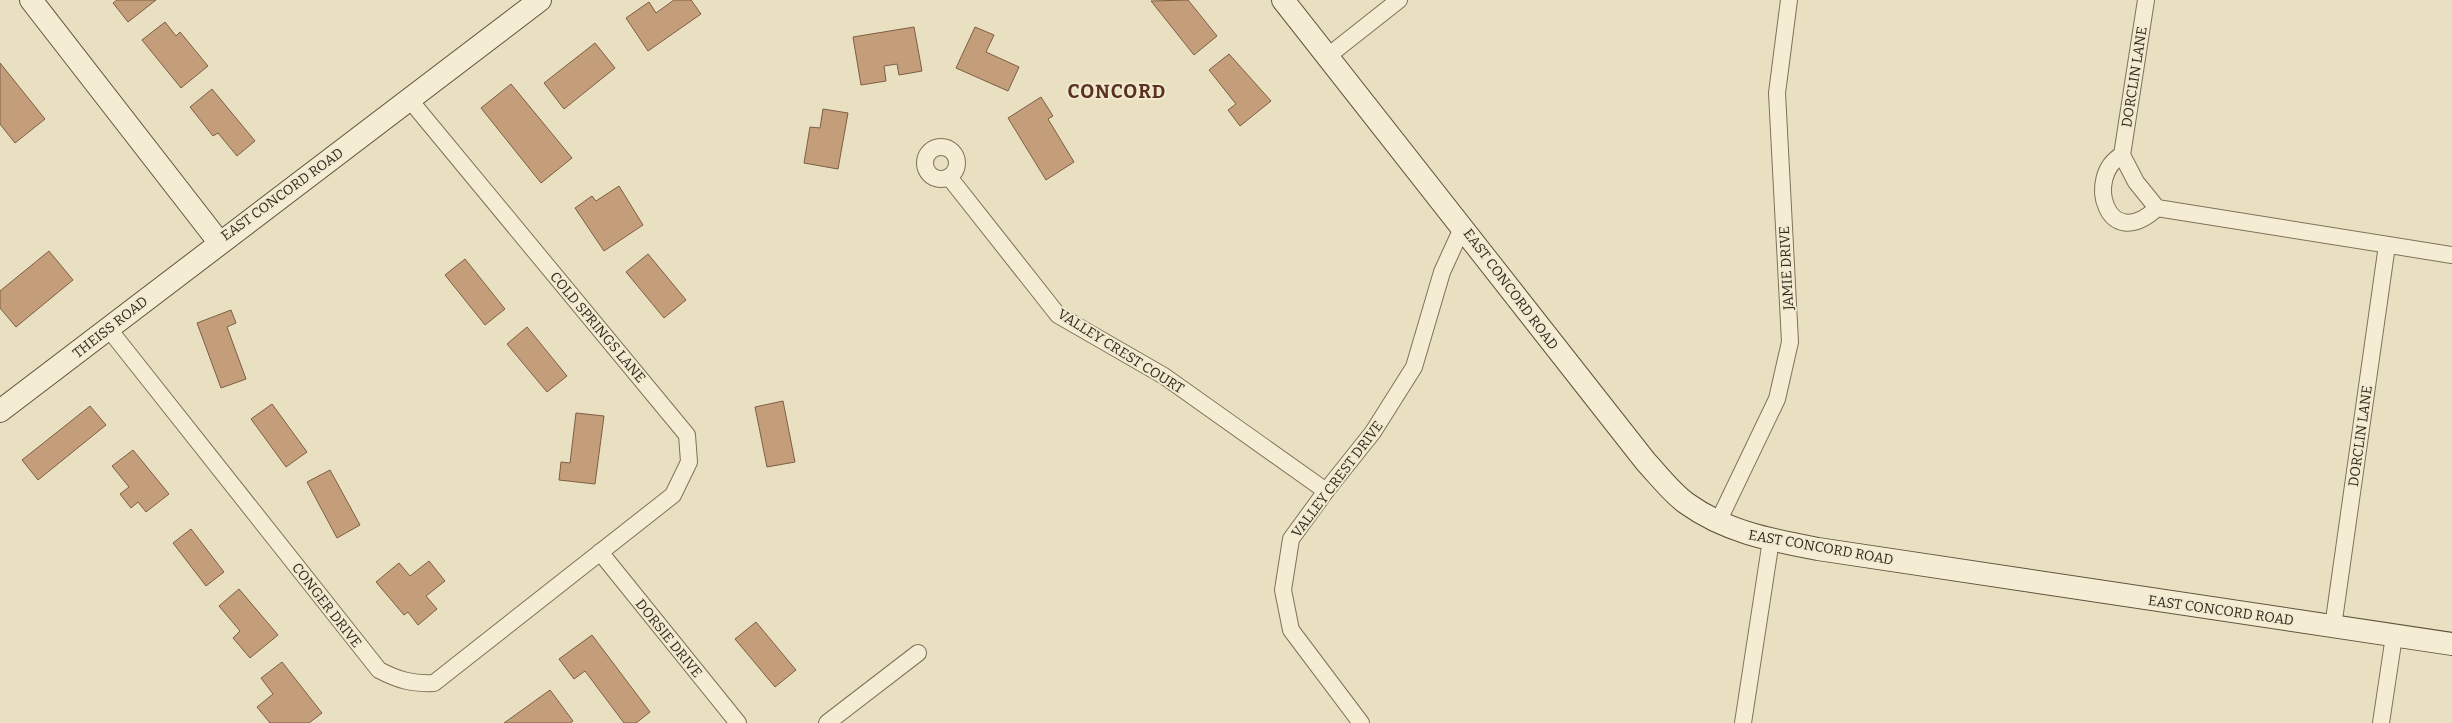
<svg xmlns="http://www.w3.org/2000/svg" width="2452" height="723" viewBox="0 0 2452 723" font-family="Bitter,serif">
<rect width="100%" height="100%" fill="#e9e0c1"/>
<g fill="#c49e7a" stroke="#7d5e43">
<polygon points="117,0 156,0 128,22 113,3"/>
<polygon points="674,0 691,0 701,14 648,51 626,18 649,2 656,13"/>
<polygon points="1188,0 1217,36 1194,55 1151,1"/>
<polygon points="165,22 176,36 180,32 208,66 181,88 142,40"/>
<polygon points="914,27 922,71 899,75 897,64 884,66 886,81 861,85 853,37"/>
<polygon points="975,27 994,35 986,52 1019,67 1008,91 956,68"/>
<polygon points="595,43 615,68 564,109 544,83"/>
<polygon points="1229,54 1271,101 1240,126 1228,110 1236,104 1209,70"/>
<polygon points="0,63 45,119 15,143 0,124"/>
<polygon points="511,84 572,158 541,183 481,108"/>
<polygon points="212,89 255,141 237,156 218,133 213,136 190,107"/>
<polygon points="1041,97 1053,116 1048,119 1074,162 1046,180 1008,118"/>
<polygon points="823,109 848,113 838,169 804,163 810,127 820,128"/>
<polygon points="619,186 643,225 604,251 575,208 592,196 596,201"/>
<polygon points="49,251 73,280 16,327 0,308 0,291"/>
<polygon points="648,254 686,300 664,318 626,272"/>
<polygon points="465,259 505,309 485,325 445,275"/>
<polygon points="231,310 236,323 227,327 246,379 221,388 197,323"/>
<polygon points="527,327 567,376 547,392 507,344"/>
<polygon points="783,401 795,462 767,467 755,407"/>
<polygon points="272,404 307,452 286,467 251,419"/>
<polygon points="90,406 106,425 38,480 22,460"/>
<polygon points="576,413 604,416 595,484 559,480 561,462 570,463"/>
<polygon points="133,450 169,494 146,512 138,502 131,508 120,494 129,487 112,466"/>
<polygon points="330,470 360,525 337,538 307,482"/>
<polygon points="191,529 224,572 206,586 173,543"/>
<polygon points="429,561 445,581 426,596 437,609 418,625 408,612 404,615 376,582 399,563 410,576"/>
<polygon points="239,589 278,635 250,658 233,638 240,631 219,606"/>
<polygon points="756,622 796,670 775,687 735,639"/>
<polygon points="592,635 650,712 636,723 624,723 585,671 574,679 559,659"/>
<polygon points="282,662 322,713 309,723 270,723 257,707 273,694 261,678"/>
<polygon points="550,690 573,721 570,723 504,723"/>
</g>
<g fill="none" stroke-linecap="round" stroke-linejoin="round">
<defs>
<g id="street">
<polyline points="2146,0 2122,155 2136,182 2157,208 2452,255"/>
<polyline points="1328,56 1399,0"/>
<circle cx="941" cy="163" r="16"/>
<path d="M2122,155C2084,176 2107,255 2157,208"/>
<polyline points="949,177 1058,315 1164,376 1326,491"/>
<path d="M108,328L379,670C398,680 412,684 434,683L673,495L689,462L687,435L409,99"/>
<polyline points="1718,522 1777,399 1790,342 1777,93 1789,0"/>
<polyline points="600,552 738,723"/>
<polyline points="2333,627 2387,245"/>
<polyline points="827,723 918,653"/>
<polyline points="1361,723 1291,630 1283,590 1291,539 1326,491 1373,432 1414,367 1442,272 1463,226"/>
<polyline points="1743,723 1771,540"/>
<polyline points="2381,723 2394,636"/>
</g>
<g id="secondary">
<polyline points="31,0 219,242"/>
<path d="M1283,0L1646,462C1659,476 1671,492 1686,503C1726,532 1771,540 1818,549L2452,644"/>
<polyline points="0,411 540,0"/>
</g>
</defs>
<use href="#street" stroke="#80715a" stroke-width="18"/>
<use href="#secondary" stroke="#62533e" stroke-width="24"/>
<use href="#street" stroke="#f5edd3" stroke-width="16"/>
<use href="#secondary" stroke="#f5edd3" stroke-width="22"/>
</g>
<g text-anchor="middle" stroke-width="4" stroke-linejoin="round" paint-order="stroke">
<g font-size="14" fill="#31291d" stroke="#f1ead0">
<text transform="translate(2134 77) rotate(-81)" y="5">DORCLIN LANE</text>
<text transform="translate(282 194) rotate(-36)" y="5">EAST CONCORD ROAD</text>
<text transform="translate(1786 268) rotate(-93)" y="5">JAMIE DRIVE</text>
<text transform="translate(1511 289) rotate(53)" y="5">EAST CONCORD ROAD</text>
<text transform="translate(110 327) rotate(-38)" y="5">THEISS ROAD</text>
<text transform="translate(598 327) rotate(50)" y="5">COLD SPRINGS LANE</text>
<text transform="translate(1121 351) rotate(32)" y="5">VALLEY CREST COURT</text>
<text transform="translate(2360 436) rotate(-82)" y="5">DORCLIN LANE</text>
<text transform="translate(1337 479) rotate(-53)" y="5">VALLEY CREST DRIVE</text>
<text transform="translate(1821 547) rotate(10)" y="5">EAST CONCORD ROAD</text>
<text transform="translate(327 605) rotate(52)" y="5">CONGER DRIVE</text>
<text transform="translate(2221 610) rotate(8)" y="5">EAST CONCORD ROAD</text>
<text transform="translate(669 638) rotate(51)" y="5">DORSIE DRIVE</text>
</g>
<g font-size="19" font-weight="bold" letter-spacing="1" fill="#5a3121" stroke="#f1ead0">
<text x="1117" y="98">CONCORD</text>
</g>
</g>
</svg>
